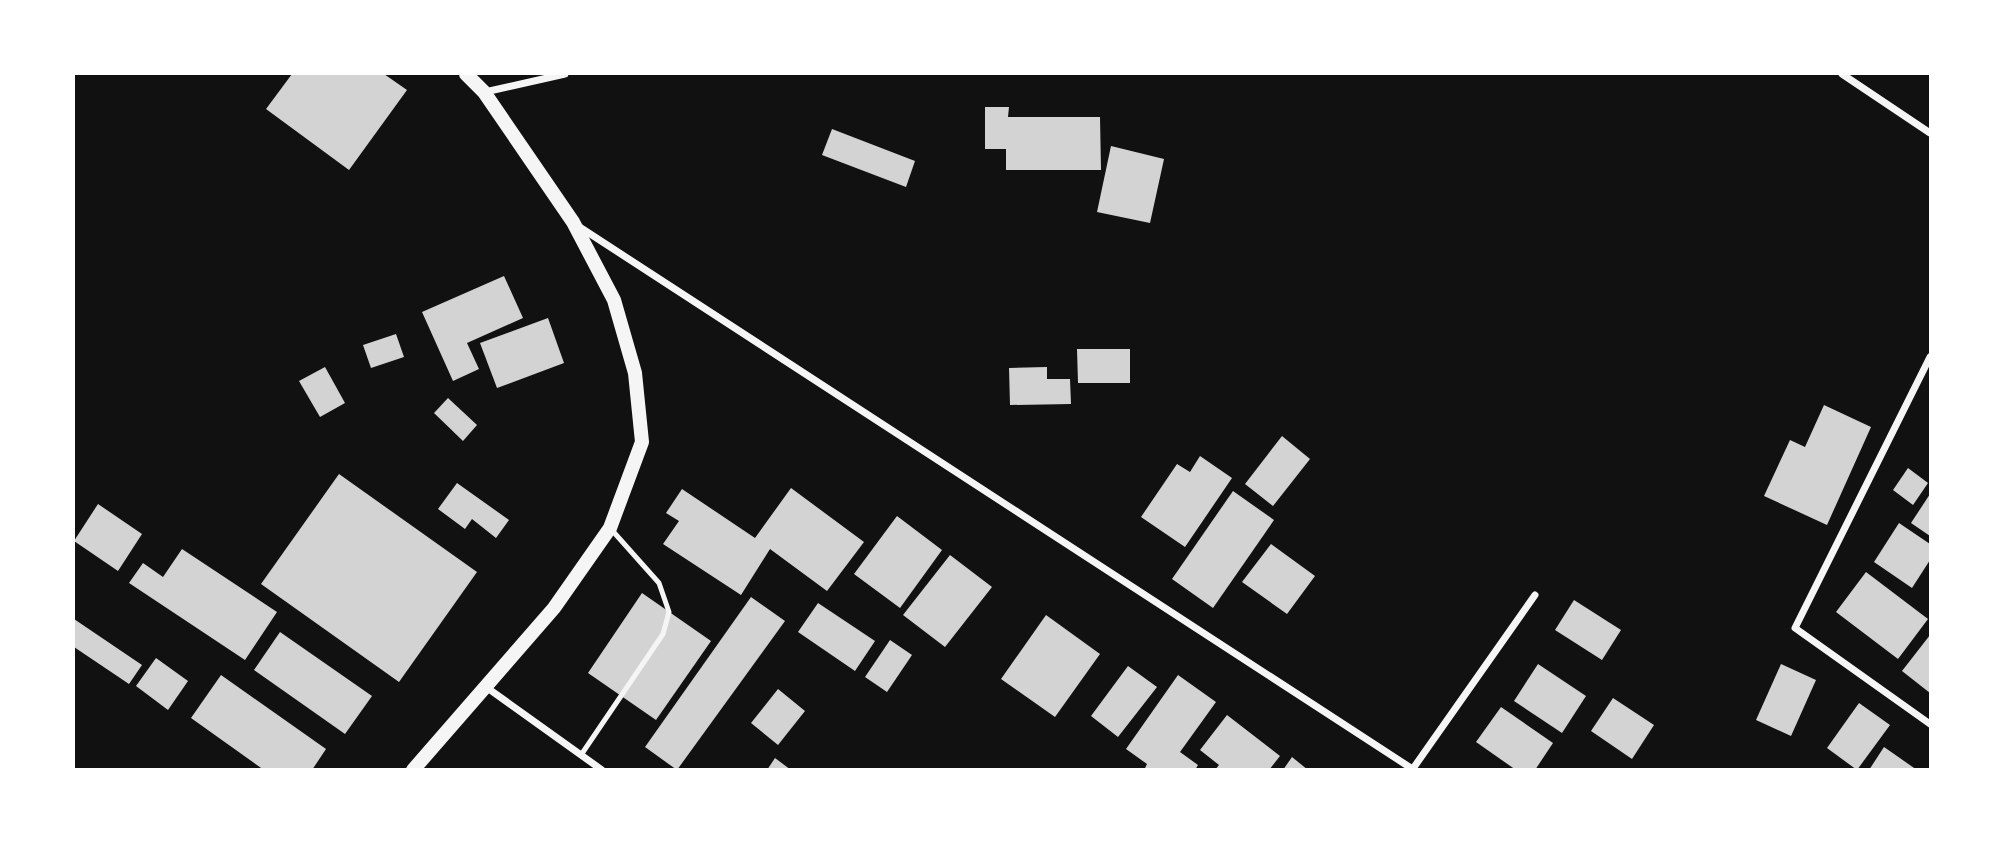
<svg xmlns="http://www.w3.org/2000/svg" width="2004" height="843" viewBox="0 0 2004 843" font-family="Merriweather,serif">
<rect width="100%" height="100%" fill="#111"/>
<g fill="#d3d3d3">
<polygon points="292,74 384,74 407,90 349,170 266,109"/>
<polygon points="985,107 1009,107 1008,117 1100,117 1101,170 1006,170 1006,149 985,149"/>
<polygon points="832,129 915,161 906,187 822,155"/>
<polygon points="1111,146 1164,159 1150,223 1097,212"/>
<polygon points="504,276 523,318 467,343 479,369 453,381 422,312"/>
<polygon points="548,318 564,363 497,388 480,343"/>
<polygon points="396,334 404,357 371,368 363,345"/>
<polygon points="1077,349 1130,349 1130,383 1078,383"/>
<polygon points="325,367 345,403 320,417 299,381"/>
<polygon points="1047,367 1047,379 1070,379 1071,404 1010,405 1009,368"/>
<polygon points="448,398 477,425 463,441 434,413"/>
<polygon points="1824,405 1871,427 1827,525 1764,496 1790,440 1805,447"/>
<polygon points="1282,436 1310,459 1273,506 1245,484"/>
<polygon points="1200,456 1232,478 1185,547 1141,517 1177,464 1190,472"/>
<polygon points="1908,468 1928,483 1913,505 1893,490"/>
<polygon points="339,474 477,572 399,682 261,584"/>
<polygon points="457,483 509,520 496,538 472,519 465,529 438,509"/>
<polygon points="791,488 864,542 827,591 770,549 741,595 663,544 679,521 666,513 682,489 755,538"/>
<polygon points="1233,491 1274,520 1213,608 1172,579"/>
<polygon points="1930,494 1930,536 1911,523"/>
<polygon points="98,504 142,534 118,571 74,541"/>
<polygon points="897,516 942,550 900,608 854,574"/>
<polygon points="1899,523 1930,544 1930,560 1912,588 1874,562"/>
<polygon points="1271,544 1315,576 1287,614 1242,582"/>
<polygon points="182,549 277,612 245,660 129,583 143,563 163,577"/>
<polygon points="950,555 992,587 945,647 903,615"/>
<polygon points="1866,572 1928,619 1898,659 1836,612"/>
<polygon points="642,593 711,641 656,720 588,673"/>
<polygon points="751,597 785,621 677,770 645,747"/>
<polygon points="1574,600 1621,630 1602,660 1555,630"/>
<polygon points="818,603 875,641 855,671 798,632"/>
<polygon points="1046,615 1100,654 1055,717 1001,679"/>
<polygon points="74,619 142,665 129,684 74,647"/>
<polygon points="280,632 372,696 345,734 254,670"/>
<polygon points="1930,635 1930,693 1902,671"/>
<polygon points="890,640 912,655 887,692 865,677"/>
<polygon points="156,658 188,681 168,710 136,686"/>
<polygon points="1538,664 1586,696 1562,733 1514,701"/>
<polygon points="1781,664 1816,680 1791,736 1756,720"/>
<polygon points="1128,666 1157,687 1118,737 1091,716"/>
<polygon points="221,675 326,749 312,770 264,770 191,718"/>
<polygon points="1178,675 1216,702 1180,752 1198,765 1195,770 1144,770 1147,764 1126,749"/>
<polygon points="778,689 805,711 778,745 751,723"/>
<polygon points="1613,698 1654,725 1632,759 1591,731"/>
<polygon points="1859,703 1890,725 1857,770 1827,748"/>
<polygon points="1501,707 1553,743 1535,770 1516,770 1476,742"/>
<polygon points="1227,715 1280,756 1269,770 1215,770 1219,765 1200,750"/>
<polygon points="1884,747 1917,770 1869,770"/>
<polygon points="1292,757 1308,770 1283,770"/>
<polygon points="775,758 791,770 767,770"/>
</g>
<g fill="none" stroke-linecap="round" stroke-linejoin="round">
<polyline stroke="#f5f5f5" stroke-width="5" points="581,755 663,634 669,612 659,583 610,528"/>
<g stroke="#f5f5f5" stroke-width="7">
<polyline points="1842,74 1930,133"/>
<polyline points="485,92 565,74"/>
<polyline points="578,226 1414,770"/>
<polyline points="1930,357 1795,628 1930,724"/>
<polyline points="486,687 602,770"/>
<polyline points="1412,770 1535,595"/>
</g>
<polyline stroke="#f5f5f5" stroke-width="14" points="413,770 554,608 610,528 642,442 635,373 614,300 573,222 484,92 466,74"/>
</g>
<rect width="2004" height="843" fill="none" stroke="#ffffff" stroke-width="150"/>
</svg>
